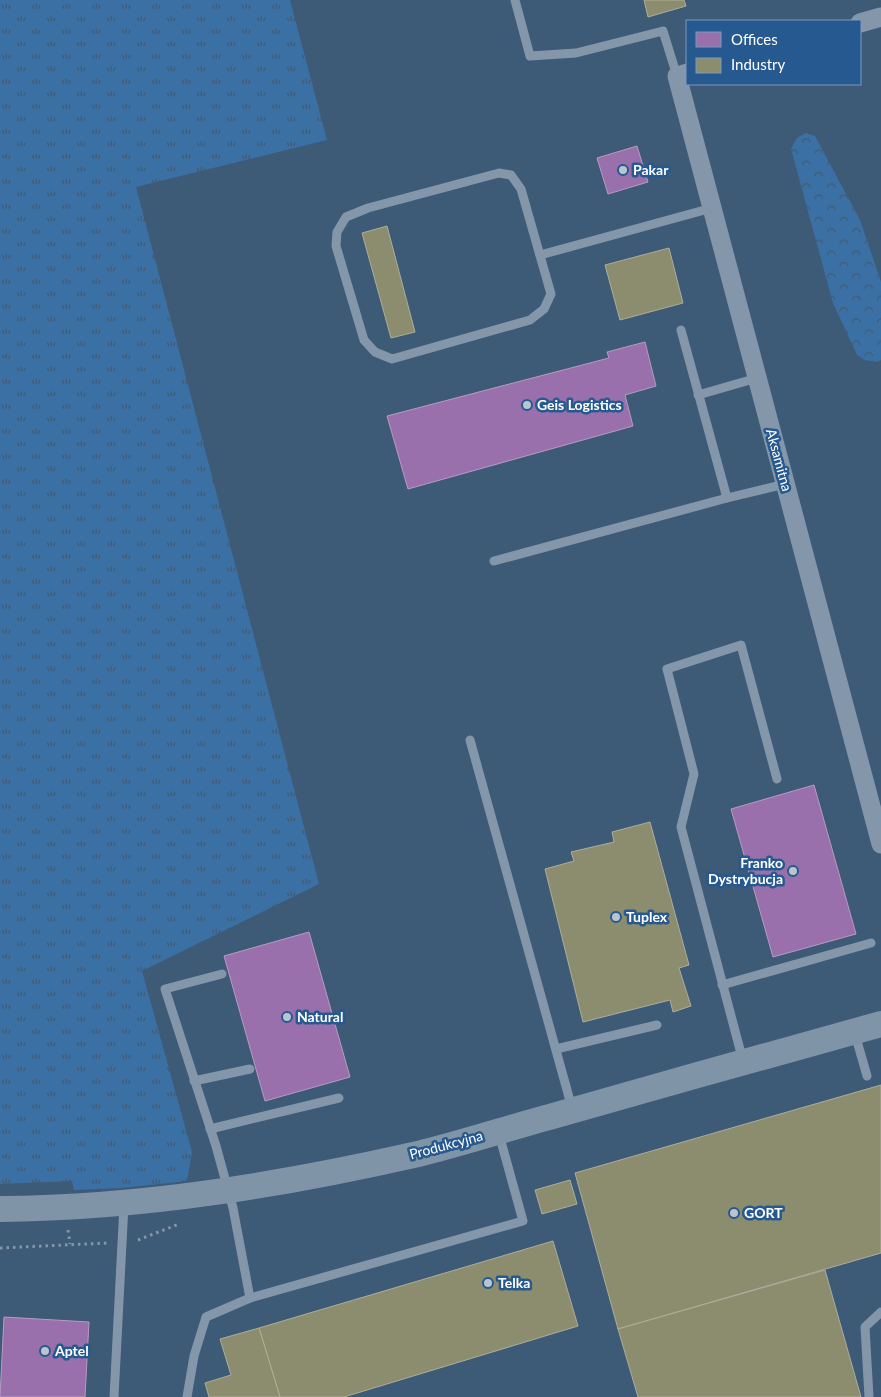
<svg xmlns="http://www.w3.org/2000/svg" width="881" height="1397" viewBox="0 0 881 1397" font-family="Lato,sans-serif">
<defs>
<pattern id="grass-tufts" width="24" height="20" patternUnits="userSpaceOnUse" patternTransform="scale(1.25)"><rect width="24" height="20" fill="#3a70a4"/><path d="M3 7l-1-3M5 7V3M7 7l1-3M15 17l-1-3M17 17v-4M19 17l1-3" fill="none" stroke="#455a6f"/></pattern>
<pattern id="forest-crowns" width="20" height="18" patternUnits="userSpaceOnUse" patternTransform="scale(1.25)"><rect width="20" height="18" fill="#3a70a4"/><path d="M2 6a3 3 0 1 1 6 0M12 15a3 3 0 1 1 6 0" fill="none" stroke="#455a6f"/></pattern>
</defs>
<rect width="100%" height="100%" fill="#3d5a77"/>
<polygon fill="url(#grass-tufts)" points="0,0 290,0 327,140 136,187 319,884 142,971 192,1152 187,1181 121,1188 74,1190 72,1181 0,1184"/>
<polygon fill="url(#forest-crowns)" points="806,133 815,136 860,220 881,282 881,360 877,362 865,360 857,355 833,303 791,149 797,138"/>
<g fill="#9970ab" stroke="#b89bc4">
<polygon points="637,146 648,182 608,194 597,158"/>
<polygon points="645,342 656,386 625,395 633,426 408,489 387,416 609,358 607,352"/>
<polygon points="814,785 856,934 773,957 731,809"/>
<polygon points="309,932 350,1077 265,1101 224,956"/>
<polygon points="4,1317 89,1322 85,1397 0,1397"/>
</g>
<g fill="#8c8c6e" stroke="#aeae9a">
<polygon points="644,0 684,0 686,6 648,17"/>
<polygon points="387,226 415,332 391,338 362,233"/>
<polygon points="669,248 683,303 620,320 605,265"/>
<polygon points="650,822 689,965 679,968 691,1006 673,1012 670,1000 583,1022 545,869 574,861 571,852 614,842 612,832"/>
<polygon points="881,1085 881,1253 618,1329 575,1173"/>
<polygon points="570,1180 577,1204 542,1214 535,1190"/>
<polygon points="553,1241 578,1326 344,1397 280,1397 259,1328"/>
<polygon points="825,1270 861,1397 638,1397 618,1329"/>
<polygon points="259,1328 280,1397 209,1397 205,1383 231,1375 220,1339"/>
</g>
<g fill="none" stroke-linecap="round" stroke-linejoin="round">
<g stroke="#8497aa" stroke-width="3" stroke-dasharray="2.5 4" stroke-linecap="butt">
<polyline points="68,1230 70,1244"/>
<polyline points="138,1240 179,1224"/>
<polyline points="0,1248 107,1243"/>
</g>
<g stroke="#8497aa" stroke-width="9">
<polyline points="515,0 530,56 576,53 663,31 677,76"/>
<polygon points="499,173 511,175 521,189 551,294 544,309 530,320 392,359 375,352 364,340 336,246 337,232 346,217 368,208"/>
<polyline points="540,255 712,208"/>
<polyline points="698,395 757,378"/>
<polyline points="727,498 785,484"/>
<polyline points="494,561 727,498 681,330"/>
<polyline points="470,740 572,1108"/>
<polyline points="222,974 165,989 216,1146 233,1208 250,1298"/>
<polyline points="722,985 871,943"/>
<polyline points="855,1034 867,1076"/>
<polyline points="556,1049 657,1025"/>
<polyline points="743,1061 681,827 694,774 667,669 741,645 777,779"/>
<polyline points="194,1081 250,1069"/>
<polyline points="210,1129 339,1098"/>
<polyline points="114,1397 124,1205"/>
<polyline points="187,1397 194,1356 206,1317 250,1298 523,1221 499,1134"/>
<polyline points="869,1397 865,1327 881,1312"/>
</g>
<g stroke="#8497aa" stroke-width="19">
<polyline points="860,23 881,17"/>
<polyline points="687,73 677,76 881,844"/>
</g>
<path stroke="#8094a7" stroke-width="26" d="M0,1209C141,1208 281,1185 418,1154C463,1143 508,1128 553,1116C662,1085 772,1054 881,1024"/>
</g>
<g fill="#bbc5cf" stroke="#25598f" stroke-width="2">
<circle cx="623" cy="170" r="5"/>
<circle cx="527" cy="405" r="5"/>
<circle cx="793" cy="871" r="5"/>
<circle cx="616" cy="917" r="5"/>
<circle cx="287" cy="1017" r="5"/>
<circle cx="734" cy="1213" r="5"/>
<circle cx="488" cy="1283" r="5"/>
<circle cx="45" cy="1351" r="5"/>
</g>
<g text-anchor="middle" stroke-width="5" stroke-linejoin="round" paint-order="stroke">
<g font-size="14" font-weight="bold" fill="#fff" stroke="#25598f" text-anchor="start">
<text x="633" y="175">Pakar</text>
<text x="537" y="410">Geis Logistics</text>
<text x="783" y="868" text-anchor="end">Franko<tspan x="783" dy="16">Dystrybucja</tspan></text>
<text x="626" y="922">Tuplex</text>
<text x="297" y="1022">Natural</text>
<text x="744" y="1218">GORT</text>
<text x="498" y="1288">Telka</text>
<text x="55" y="1356">Aptel</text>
</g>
<g font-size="14" fill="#fff" stroke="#25598f">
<text transform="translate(779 460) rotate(75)" y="5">Aksamitna</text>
<text transform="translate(446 1145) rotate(-15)" y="5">Produkcyjna</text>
</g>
</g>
<rect x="686" y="20" width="175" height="65" fill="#25598f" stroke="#7c9bbc"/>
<rect x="696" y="32" width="25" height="15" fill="#9970ab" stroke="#7c9bbc"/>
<text x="731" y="45" font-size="15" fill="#ffffff">Offices</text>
<rect x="696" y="58" width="25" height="15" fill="#8c8c6e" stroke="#7c9bbc"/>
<text x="731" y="70" font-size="15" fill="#ffffff">Industry</text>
</svg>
